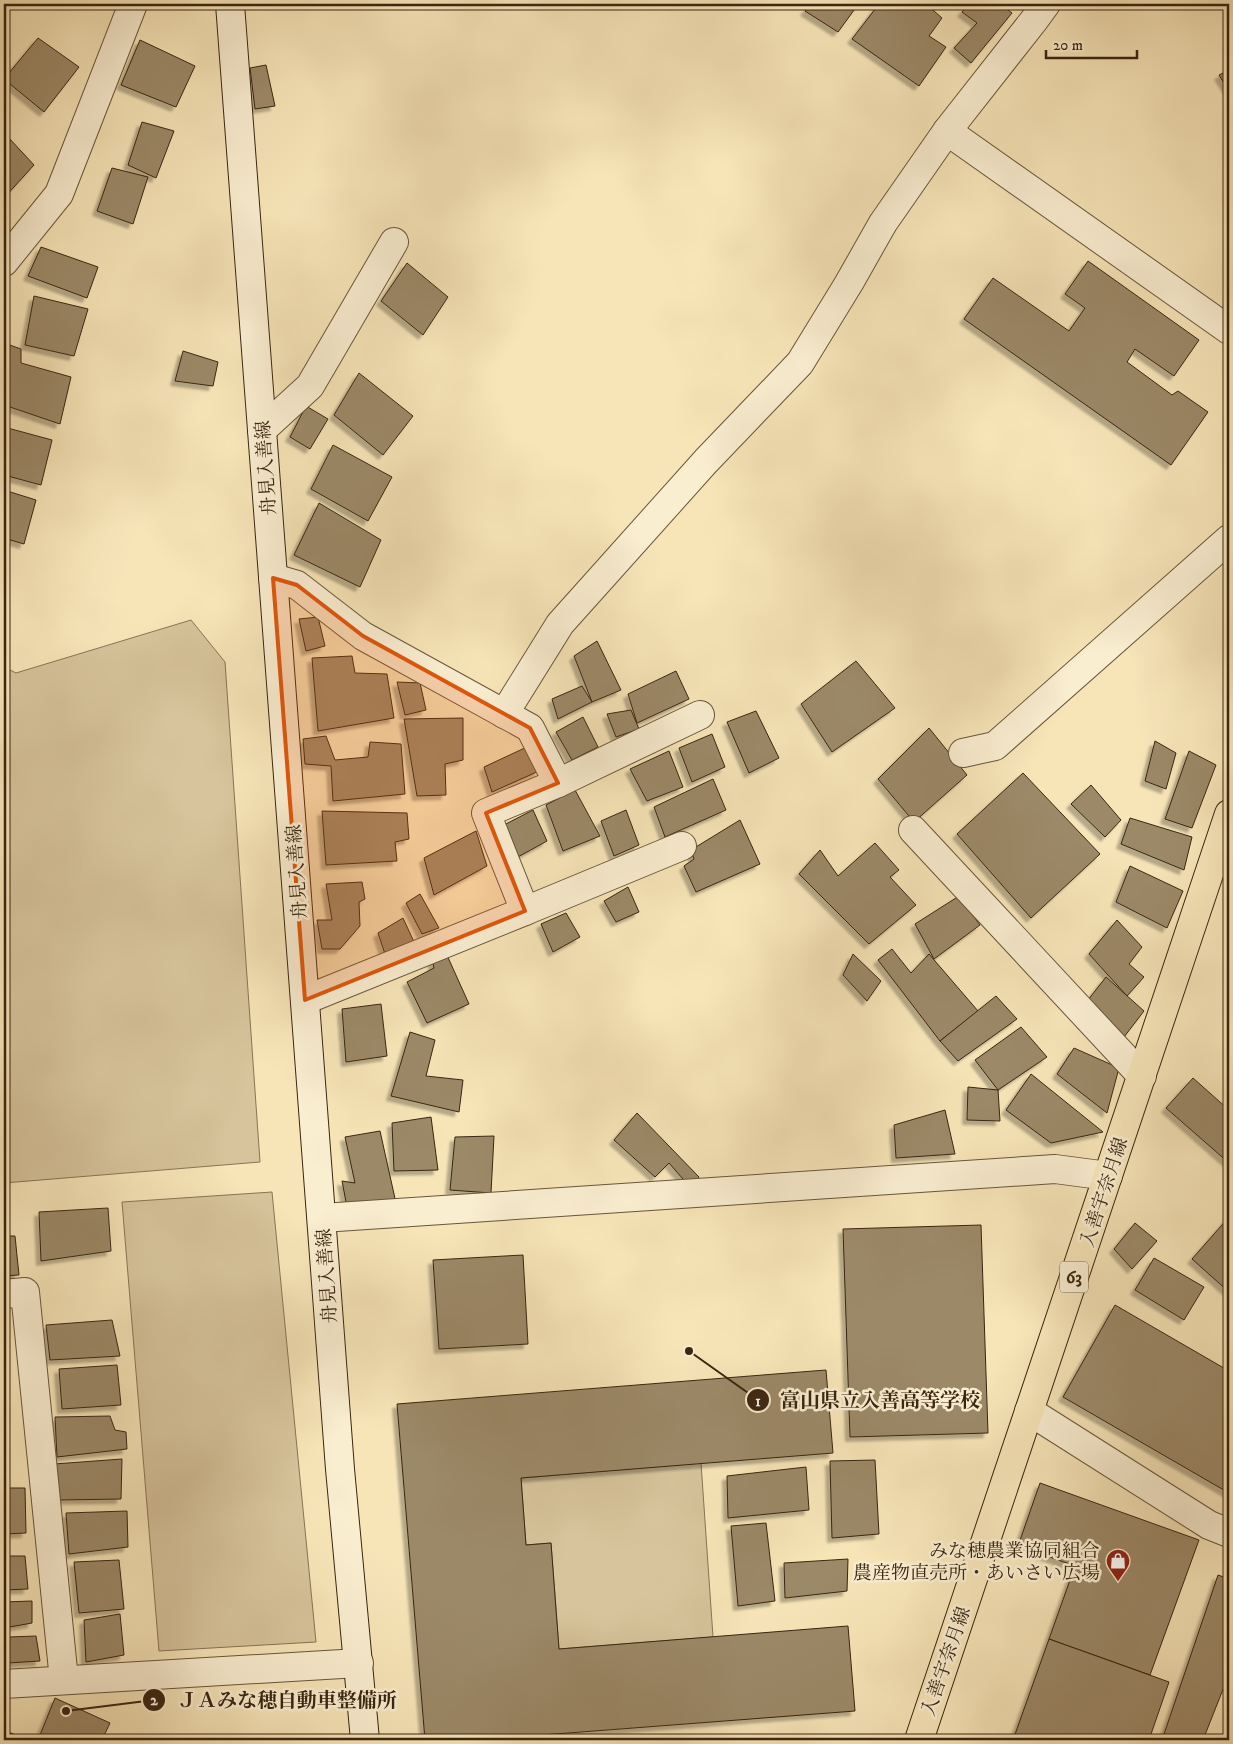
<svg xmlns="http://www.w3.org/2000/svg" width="1233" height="1744" viewBox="0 0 1233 1744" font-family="'IM FELL DW Pica','Noto Serif JP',serif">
<defs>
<filter id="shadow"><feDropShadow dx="-4.5" dy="4.5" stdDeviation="1" flood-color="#0004"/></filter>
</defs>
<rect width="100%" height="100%" fill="#f7e5b8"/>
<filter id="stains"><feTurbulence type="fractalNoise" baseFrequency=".004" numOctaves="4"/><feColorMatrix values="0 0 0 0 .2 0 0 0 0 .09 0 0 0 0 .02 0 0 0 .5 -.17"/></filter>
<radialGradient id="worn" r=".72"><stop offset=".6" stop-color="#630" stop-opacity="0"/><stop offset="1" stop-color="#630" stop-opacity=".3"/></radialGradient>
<g fill="#d7c49c" stroke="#887456">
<polygon points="191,620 225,662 260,1162 4,1183 4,667 16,673"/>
<polygon points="272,1192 316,1642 159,1651 122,1202"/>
<polygon points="701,1463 713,1637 559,1649 551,1543 526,1545 521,1478"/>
</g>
<g fill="#9c8968" stroke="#3a2511" filter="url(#shadow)">
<polygon points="811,4 854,4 857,6 838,32 805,11"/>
<polygon points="879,4 926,4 942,18 929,36 946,47 919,86 852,39"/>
<polygon points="969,4 1000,4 1012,13 971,63 954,48 977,23 962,12"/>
<polygon points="38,38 79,67 44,112 4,79"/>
<polygon points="140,40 195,66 176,107 121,85"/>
<polygon points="266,65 275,106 255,109 250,68"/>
<polygon points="1229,70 1229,91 1219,75"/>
<polygon points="142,122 174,131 156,178 128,165"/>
<polygon points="8,137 34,165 4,198 4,141"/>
<polygon points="112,168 148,177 133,224 97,211"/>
<polygon points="41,247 98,267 87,298 28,276"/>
<polygon points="1088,261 1199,340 1174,376 1135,349 1127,362 1172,395 1178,391 1208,412 1171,465 964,319 993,278 1069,331 1085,308 1065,294"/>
<polygon points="407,263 448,297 423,335 381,301"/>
<polygon points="34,296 88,309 74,356 25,345"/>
<polygon points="4,343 21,349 21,363 71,377 60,424 4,405 4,385 8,370 4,367"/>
<polygon points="183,351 218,362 213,386 175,381"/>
<polygon points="359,373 413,416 383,455 334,415"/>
<polygon points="306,406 328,419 310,449 290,437"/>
<polygon points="4,427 52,440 41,485 4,475"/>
<polygon points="333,445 392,477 368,521 311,489"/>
<polygon points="4,490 36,500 24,544 4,538"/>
<polygon points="319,503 381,540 360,587 294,555"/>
<polygon points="318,617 325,646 306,651 299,619"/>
<polygon points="597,641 621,690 592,702 574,656"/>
<polygon points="352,656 355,673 387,674 394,718 318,731 312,658"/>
<polygon points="856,661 895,708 832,752 801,704"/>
<polygon points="676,671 689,699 637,723 628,694"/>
<polygon points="397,682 420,683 426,710 405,715"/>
<polygon points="582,686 592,702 558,719 552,699"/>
<polygon points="631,710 639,729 616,737 607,714"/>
<polygon points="756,711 779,758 749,773 727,722"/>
<polygon points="583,717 598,747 572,760 556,732"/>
<polygon points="463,718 463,760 445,764 446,795 417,796 404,719"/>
<polygon points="929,728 967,775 914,822 878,779"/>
<polygon points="712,734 725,767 692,782 679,748"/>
<polygon points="326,736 335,760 368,757 370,742 401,744 405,794 333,801 331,766 305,764 303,739"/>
<polygon points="1155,741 1176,753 1166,789 1145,781"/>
<polygon points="529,746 539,771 492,792 484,767"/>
<polygon points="669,751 683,787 647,801 630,769"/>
<polygon points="1189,751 1216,765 1192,828 1165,819"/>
<polygon points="1023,773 1100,854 1031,918 957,834"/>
<polygon points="713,779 726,810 665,837 654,807"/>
<polygon points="1091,785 1121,820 1105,837 1071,804"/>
<polygon points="575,790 600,836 563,851 546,805"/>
<polygon points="533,810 547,841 516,858 502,826"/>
<polygon points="626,810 639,845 614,856 601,821"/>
<polygon points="322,811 407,813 409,839 395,842 397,861 326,865"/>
<polygon points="1130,818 1192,837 1184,870 1121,844"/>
<polygon points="740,820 760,864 696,892 684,866 694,859 691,850"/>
<polygon points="476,831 487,866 434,895 424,858"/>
<polygon points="875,843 899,870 890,877 916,905 869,944 799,874 820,850 838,876"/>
<polygon points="1130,866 1183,891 1167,928 1116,902"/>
<polygon points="362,882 365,899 359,902 360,926 340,949 322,949 317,920 332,920 326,884"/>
<polygon points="628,887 639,912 616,922 604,901"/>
<polygon points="420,894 439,928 422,934 406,903"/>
<polygon points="959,896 980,925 934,959 915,924"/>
<polygon points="566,913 580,937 553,952 541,924"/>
<polygon points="403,918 415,944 386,957 378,933"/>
<polygon points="1117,920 1142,947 1129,964 1144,977 1127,996 1089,954"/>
<polygon points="892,949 911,973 929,954 978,1011 940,1041 878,960"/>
<polygon points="446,953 469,1004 427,1023 407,982 434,968 432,959"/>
<polygon points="853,954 881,981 867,1001 843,975"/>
<polygon points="1106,977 1144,1011 1124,1037 1088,1000"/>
<polygon points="996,996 1017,1019 958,1061 940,1041"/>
<polygon points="381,1004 387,1056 346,1062 342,1009"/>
<polygon points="1021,1027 1047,1057 998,1090 975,1060"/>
<polygon points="410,1032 435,1040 426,1076 463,1080 459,1112 391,1096"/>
<polygon points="1074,1048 1119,1068 1107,1113 1057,1074"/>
<polygon points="1031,1074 1103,1132 1051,1143 1006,1110"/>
<polygon points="1193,1078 1229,1110 1229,1163 1166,1108"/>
<polygon points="968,1087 998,1090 1000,1121 967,1120"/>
<polygon points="945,1110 955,1154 896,1158 894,1125"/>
<polygon points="637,1113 699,1177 690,1187 669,1163 655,1177 614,1140"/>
<polygon points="431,1117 438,1170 394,1171 392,1123"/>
<polygon points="380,1131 396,1203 347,1207 342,1181 355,1183 345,1137"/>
<polygon points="494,1136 491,1193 450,1190 455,1137"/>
<polygon points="108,1208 111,1251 41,1261 39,1212"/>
<polygon points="1229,1217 1229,1292 1192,1259"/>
<polygon points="1135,1223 1157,1241 1132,1269 1114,1249"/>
<polygon points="981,1225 988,1433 850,1437 843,1229"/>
<polygon points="4,1236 15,1236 19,1275 4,1276"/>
<polygon points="523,1255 528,1344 439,1349 433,1260"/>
<polygon points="1154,1258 1204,1287 1184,1320 1135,1290"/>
<polygon points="1115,1305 1229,1371 1229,1493 1063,1397"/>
<polygon points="112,1320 120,1356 50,1360 46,1325"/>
<polygon points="117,1365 121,1405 62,1409 59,1369"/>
<polygon points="826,1370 833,1453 521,1478 526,1545 551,1543 559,1649 848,1626 855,1711 477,1740 425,1740 397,1404"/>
<polygon points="110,1416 115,1430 126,1432 127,1449 57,1457 55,1417"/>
<polygon points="122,1459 121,1499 59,1500 54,1464"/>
<polygon points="875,1460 879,1534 832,1538 830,1461"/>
<polygon points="806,1467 809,1510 728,1518 727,1476"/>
<polygon points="1040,1483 1199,1540 1150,1675 1049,1639 1075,1566 1018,1546"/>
<polygon points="4,1488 25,1488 26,1533 4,1534"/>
<polygon points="127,1511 128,1547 69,1554 66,1513"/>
<polygon points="766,1523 775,1601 738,1606 731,1526"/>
<polygon points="4,1556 25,1556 28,1589 4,1590"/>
<polygon points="848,1559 847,1591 785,1598 784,1563"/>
<polygon points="119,1560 124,1609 79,1613 74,1562"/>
<polygon points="1218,1575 1229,1579 1229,1674 1203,1740 1162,1740"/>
<polygon points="32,1601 32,1623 4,1628 4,1602"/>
<polygon points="120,1614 124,1655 86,1662 84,1620"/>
<polygon points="36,1636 40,1661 8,1663 9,1637"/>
<polygon points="1049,1639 1169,1682 1149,1740 1013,1740"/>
<polygon points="55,1698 110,1723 102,1740 38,1740"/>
<polygon points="4,1730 27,1740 4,1740"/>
</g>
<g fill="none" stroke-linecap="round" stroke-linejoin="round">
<defs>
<g id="minor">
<polyline points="947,131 1229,330"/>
<polyline points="4,262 59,194 133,4"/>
<polyline points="262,430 310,386 394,242"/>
<polyline points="273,578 297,585 363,636 530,728 558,783 486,813 525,911 305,1000"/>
<polyline points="504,714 560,624 706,461 800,363 849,283 883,223 947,131 1035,19 1046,4"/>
<polyline points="963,753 995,746 1229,539"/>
<polyline points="558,783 700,715"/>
<polyline points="913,830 1142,1076"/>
<polyline points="525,911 682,846"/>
<polyline points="322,1218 1055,1169 1108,1176"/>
<polyline points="4,1294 25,1292 64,1680"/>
<polyline points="1029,1411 1209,1525 1229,1533"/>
<polyline points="4,1684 359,1663"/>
</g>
<polyline id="secondary" points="230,4 340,1469 365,1740"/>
<polyline id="primary" points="919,1740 1229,814"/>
</defs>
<use href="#minor" stroke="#69553b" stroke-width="30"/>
<use href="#secondary" stroke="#3a2511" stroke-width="30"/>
<use href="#primary" stroke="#3a2511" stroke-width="30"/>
<use href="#minor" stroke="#faeed1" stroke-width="28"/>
<use href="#secondary" stroke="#faeed1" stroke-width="28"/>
<use href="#primary" stroke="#f7e5b8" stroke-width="28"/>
</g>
<path fill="#df560c" fill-opacity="0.2" stroke="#df560c" stroke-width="4" stroke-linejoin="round" d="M273,578L297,585L363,636L530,728L558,783L486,813L525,911L305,1000Z"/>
<defs>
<symbol id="shop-pin" viewBox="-11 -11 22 30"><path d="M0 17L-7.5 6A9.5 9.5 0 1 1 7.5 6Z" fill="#8f2418" stroke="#faeed1"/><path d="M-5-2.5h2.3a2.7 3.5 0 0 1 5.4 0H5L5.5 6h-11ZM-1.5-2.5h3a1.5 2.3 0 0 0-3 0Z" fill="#fff"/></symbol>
</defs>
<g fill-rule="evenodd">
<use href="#shop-pin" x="1104" y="1547" width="28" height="38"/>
</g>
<g text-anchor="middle" stroke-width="5" stroke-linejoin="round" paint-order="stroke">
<rect fill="#faeed1" stroke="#74614b" stroke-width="1" x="1060" y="1261.5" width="28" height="31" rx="4"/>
<g font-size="18" font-weight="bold" fill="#3a2511">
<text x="1074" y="1283">63</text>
</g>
<g font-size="19" fill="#3a2511" stroke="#faeed1">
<text transform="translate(265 468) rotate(-94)" y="7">舟見入善線</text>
<text transform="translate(296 872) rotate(-94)" y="7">舟見入善線</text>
<text transform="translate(1103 1192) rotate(-72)" y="7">入善宇奈月線</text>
<text transform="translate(326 1276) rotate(-94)" y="7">舟見入善線</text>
<text transform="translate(945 1661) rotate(-71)" y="7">入善宇奈月線</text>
</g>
<g font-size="19" fill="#3a2511" stroke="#faeed1" text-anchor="end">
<text x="1100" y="1557">みな穂農業協同組合<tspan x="1100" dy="22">農産物直売所・あいさい広場</tspan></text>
</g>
</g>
<path fill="none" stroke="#3a2511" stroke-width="2" d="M689 1351L758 1400M66 1711L154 1700"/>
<g fill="#3a2511" stroke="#faeed1" stroke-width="2">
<circle cx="689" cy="1351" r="5"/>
<circle cx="66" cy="1711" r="5"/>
<circle cx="758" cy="1400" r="12"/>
<circle cx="154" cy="1700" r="12"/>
</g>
<g font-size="15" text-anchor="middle" font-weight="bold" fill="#fff">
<text x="758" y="1406">1</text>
<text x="154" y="1705">2</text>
</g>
<g font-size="20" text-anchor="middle" font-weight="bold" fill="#3a2511" stroke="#faeed1" stroke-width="5" stroke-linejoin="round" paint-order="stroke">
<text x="880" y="1407">富山県立入善高等学校</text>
<text x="287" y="1707">ＪＡみな穂自動車整備所</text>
</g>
<rect width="1233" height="1744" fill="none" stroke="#f7e5b8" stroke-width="20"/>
<rect x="5" y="5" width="1223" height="1734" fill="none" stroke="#3a2511" stroke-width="2.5"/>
<rect x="10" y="10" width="1213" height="1724" fill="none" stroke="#3a2511"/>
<path d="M1046 50v8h91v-8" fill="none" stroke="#3a2511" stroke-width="2.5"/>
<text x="1053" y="50" font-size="15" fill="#3a2511" stroke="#faeed1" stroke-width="4" paint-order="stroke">20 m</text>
<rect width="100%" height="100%" filter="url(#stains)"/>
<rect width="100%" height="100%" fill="url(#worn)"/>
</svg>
